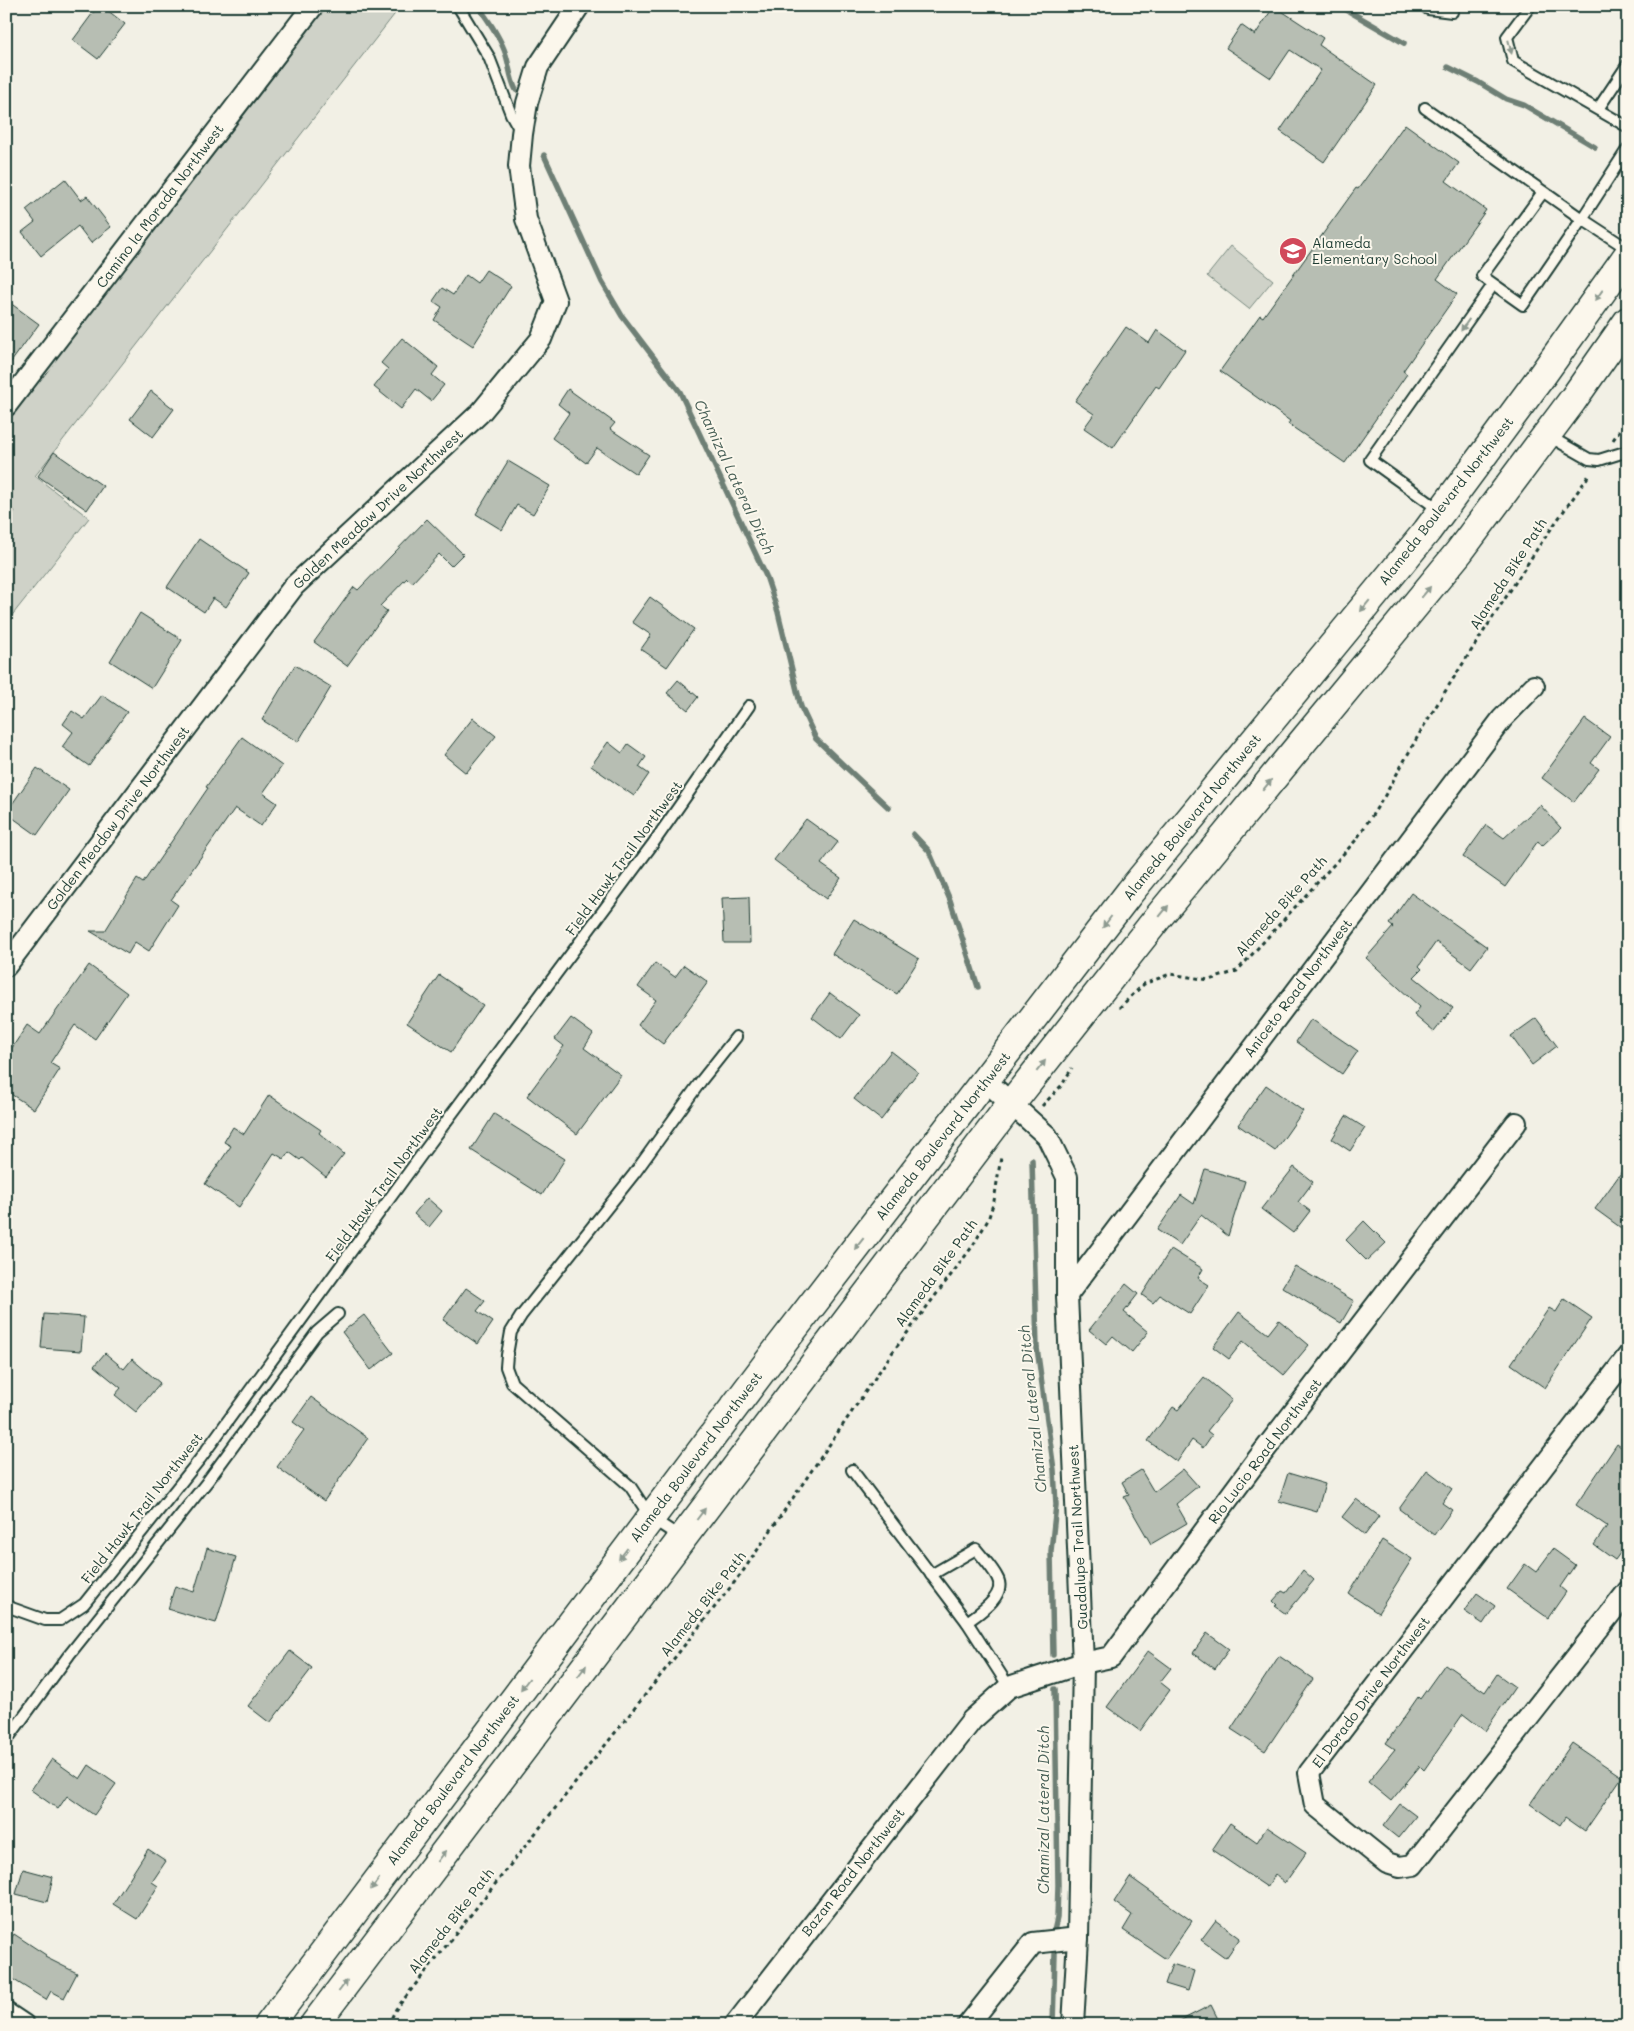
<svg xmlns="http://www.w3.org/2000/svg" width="1634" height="2031" viewBox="0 0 1634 2031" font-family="Mali,sans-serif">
<rect width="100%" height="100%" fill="#f2f0e5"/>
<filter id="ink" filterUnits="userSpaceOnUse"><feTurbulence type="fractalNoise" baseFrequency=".02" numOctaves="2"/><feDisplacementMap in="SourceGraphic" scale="10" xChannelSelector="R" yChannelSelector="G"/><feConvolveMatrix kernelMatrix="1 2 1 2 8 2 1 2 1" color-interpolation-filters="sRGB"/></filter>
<g filter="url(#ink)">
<g fill="#cfd2c8" stroke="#77887e">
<polygon points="327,6 401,6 35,476 89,518 6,623 6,538 12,530 6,526 6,524 15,511 7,506 10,503 6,500 6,414"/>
<polygon points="1231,246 1273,280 1249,309 1207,276"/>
</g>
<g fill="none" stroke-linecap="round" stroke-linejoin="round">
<g stroke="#6e7f75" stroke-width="5.5">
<path d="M478,6C489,21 501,38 506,55C510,68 510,79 516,90"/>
<polyline points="1340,6 1404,43"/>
<polyline points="1448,67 1478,82 1506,99 1524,105 1595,147"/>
<polyline points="544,155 602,282 622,316 680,392 766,576 778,612 801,707 816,739 889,808"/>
<polyline points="913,834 929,851 950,900 978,987"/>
<polyline points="1032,1160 1037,1348 1054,1470 1056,1505 1051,1551 1053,1655"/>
<polyline points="1054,1931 1057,1918 1058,1885 1055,1689"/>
<polyline points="1053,2025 1055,1954"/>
</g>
</g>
<g fill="#b7beb3" stroke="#1f3d34">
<polygon points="98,6 102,6 125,24 98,59 73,40"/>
<polygon points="1274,6 1323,38 1319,45 1377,85 1324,162 1280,131 1321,70 1290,50 1271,78 1226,48 1241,25 1255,35"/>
<polygon points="1405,124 1459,163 1446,181 1486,210 1437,279 1457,294 1403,371 1407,374 1345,463 1288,424 1290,421 1220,371 1260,315 1263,317 1356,188 1358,189"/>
<polygon points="65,179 81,200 87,196 111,227 91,243 78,226 41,256 22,232 35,222 26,210"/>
<polygon points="486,270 511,286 473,346 434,320 442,307 433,301 442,288 453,295 466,275 477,283"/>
<polygon points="6,300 39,324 6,369"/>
<polygon points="1126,327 1149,343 1157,330 1185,350 1159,388 1156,386 1113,448 1084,428 1094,414 1075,401"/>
<polygon points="402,338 438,367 432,375 444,385 431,401 416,389 401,409 374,387 388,369 381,363"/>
<polygon points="568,389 615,423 610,429 649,455 636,474 597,448 586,463 552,438 569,413 558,404"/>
<polygon points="151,391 174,409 153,437 130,419"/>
<polygon points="54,452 103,486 87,510 38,476"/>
<polygon points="508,461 550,486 533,514 517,505 502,530 476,514"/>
<polygon points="427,519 463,554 451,566 439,554 412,583 407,578 380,606 387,611 347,666 314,642 354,587 358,590"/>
<polygon points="199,539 249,573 226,607 213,598 204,612 167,587"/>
<polygon points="650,597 694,629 667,667 641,649 651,635 632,622"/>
<polygon points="140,613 182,640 152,688 110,661"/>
<polygon points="295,665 331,687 298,742 262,720"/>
<polygon points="678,680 698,697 688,710 667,693"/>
<polygon points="102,695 127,712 89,766 62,747 73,732 63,724 72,711 84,719"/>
<polygon points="473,718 496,736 466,773 444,755"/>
<polygon points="1585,719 1610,737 1591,763 1599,769 1574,802 1542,778"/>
<polygon points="242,737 282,766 263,793 277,803 261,826 235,808 171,900 178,905 149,951 135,942 128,954 90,931 105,931 137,879 143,883 208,788 206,787"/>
<polygon points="608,742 622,753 628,744 646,757 639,767 649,774 634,796 591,766"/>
<polygon points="37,768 69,790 37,835 6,813"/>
<polygon points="1540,805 1561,828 1542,846 1538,841 1505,887 1463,857 1486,825 1504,838"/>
<polygon points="806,819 838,842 821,864 841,878 826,899 774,860"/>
<polygon points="1411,893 1487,947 1471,968 1436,942 1419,966 1422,969 1414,977 1453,1008 1434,1032 1414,1015 1420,1007 1366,958 1393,927 1389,924"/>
<polygon points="749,897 750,943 724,943 722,898"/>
<polygon points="854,919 919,959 897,994 832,954"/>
<polygon points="655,963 675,977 684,965 708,982 663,1044 638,1025 656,1000 638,987"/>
<polygon points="89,965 127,993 95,1039 75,1025 50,1063 60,1069 34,1109 6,1091 6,1057 27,1025 40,1034"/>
<polygon points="439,975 483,1005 451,1052 407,1023"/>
<polygon points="830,993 859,1015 841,1039 812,1017"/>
<polygon points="571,1018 593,1034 584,1048 621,1075 577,1134 527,1096 564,1046 555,1039"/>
<polygon points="1536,1018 1557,1046 1532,1065 1511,1036"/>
<polygon points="1311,1019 1358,1051 1342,1074 1296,1042"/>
<polygon points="891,1051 918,1072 881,1120 854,1099"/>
<polygon points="1266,1085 1303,1111 1275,1151 1238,1125"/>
<polygon points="269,1095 321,1130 319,1133 344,1154 326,1177 302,1158 300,1160 289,1152 284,1159 274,1153 239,1207 205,1184 231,1146 224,1142 233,1127 244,1134"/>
<polygon points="494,1114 565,1159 542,1195 471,1150"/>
<polygon points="1346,1116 1365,1128 1350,1151 1332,1139"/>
<polygon points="1628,1163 1628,1233 1595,1209"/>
<polygon points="1294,1167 1313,1182 1298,1202 1310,1211 1293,1233 1261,1209"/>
<polygon points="1205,1169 1245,1181 1228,1236 1201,1215 1180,1245 1157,1230 1181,1195 1194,1204"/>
<polygon points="427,1198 442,1211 429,1227 414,1214"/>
<polygon points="1364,1221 1386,1243 1367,1261 1346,1240"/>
<polygon points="1171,1249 1203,1269 1198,1278 1209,1285 1190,1314 1160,1295 1153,1303 1142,1295"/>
<polygon points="1295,1266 1354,1301 1341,1323 1282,1287"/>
<polygon points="1126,1284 1138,1294 1124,1312 1148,1332 1132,1352 1113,1336 1106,1344 1089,1330"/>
<polygon points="466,1288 485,1301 477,1311 493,1322 478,1344 443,1320"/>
<polygon points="1564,1299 1592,1318 1545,1388 1511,1364 1549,1308 1556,1312"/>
<polygon points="1239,1312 1268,1334 1279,1320 1309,1345 1284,1375 1243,1341 1229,1359 1213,1347"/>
<polygon points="44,1314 84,1317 81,1351 41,1348"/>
<polygon points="364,1315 393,1353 371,1370 342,1332"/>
<polygon points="105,1353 124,1369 132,1359 160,1383 136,1412 115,1395 121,1388 94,1366"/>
<polygon points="1204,1377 1232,1400 1207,1431 1212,1435 1203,1448 1192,1440 1177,1462 1148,1441 1173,1407 1178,1410"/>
<polygon points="311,1397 368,1438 324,1501 277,1467 304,1430 293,1422"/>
<polygon points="1617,1444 1628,1452 1628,1542 1615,1560 1594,1545 1607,1526 1576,1505"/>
<polygon points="1183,1469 1198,1486 1176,1504 1187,1523 1151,1544 1124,1497 1129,1495 1122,1482 1141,1470 1154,1492"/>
<polygon points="1427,1470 1452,1489 1442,1503 1452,1510 1434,1535 1399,1509"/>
<polygon points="1288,1473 1325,1484 1317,1512 1279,1501"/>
<polygon points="1356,1499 1379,1516 1365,1535 1342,1517"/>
<polygon points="1382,1540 1412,1559 1378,1613 1349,1594"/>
<polygon points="207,1548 236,1557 216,1623 168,1609 175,1586 194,1592"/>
<polygon points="1553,1549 1575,1565 1560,1587 1566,1592 1548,1618 1507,1589 1525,1564 1536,1572"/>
<polygon points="1303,1570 1314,1580 1286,1614 1275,1606 1277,1605 1273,1601 1282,1591 1286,1593"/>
<polygon points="1477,1593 1495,1606 1483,1624 1464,1611"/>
<polygon points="1207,1633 1229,1649 1215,1669 1193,1653"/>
<polygon points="290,1651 312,1668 270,1723 248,1706"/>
<polygon points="1148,1651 1171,1668 1160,1682 1170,1690 1140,1731 1107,1707"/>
<polygon points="1279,1656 1313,1679 1265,1751 1231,1729"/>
<polygon points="1445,1664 1485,1692 1497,1674 1515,1687 1485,1731 1463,1714 1424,1770 1420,1766 1391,1801 1368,1782 1395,1749 1386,1743 1418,1697 1420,1699"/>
<polygon points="1572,1743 1622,1777 1585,1831 1565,1817 1560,1825 1530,1804"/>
<polygon points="52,1759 80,1779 89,1765 116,1784 94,1815 67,1796 58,1809 31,1790"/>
<polygon points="1400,1804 1416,1816 1398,1838 1383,1826"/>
<polygon points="1230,1823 1257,1842 1267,1827 1306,1853 1285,1883 1275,1875 1267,1887 1212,1850"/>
<polygon points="148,1849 166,1861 152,1882 158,1886 137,1919 113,1904"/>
<polygon points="23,1869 53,1877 47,1902 16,1894"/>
<polygon points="1130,1877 1192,1921 1166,1959 1123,1930 1132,1915 1114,1902"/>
<polygon points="1216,1920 1240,1938 1226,1958 1201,1940"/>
<polygon points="14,1934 46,1955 45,1957 77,1973 64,1998 51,1991 46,2000 6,1975 6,1946"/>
<polygon points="1172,1964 1194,1971 1188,1991 1165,1984"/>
<polygon points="1211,2005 1221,2025 1172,2025"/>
</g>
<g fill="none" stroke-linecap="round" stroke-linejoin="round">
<defs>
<g id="service">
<polyline points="458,6 489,57 511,114 520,130"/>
<polyline points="1425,6 1428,9 1452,12 1453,6"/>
<polyline points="1530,6 1507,37 1513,61 1628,127"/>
<polyline points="1425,108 1582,219 1628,148"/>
<polyline points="1598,109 1628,64"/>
<polyline points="1543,192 1482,276 1523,305 1582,219 1628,249"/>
<polyline points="1547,435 1589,459 1599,460 1628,451"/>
<polyline points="1441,511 1370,460 1493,285"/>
<polyline points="852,1470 967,1622 1009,1687"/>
<polyline points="682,1538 651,1518 630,1486 512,1383 506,1367 507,1355 511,1332 521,1316 634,1174 701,1081 736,1037"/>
<path d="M931,1575L976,1549C983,1558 992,1567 997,1577C1008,1595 979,1613 967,1622"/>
<polyline points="6,1606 45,1620 60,1620 84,1604 200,1459 425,1150 652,845 749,706"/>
<polyline points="6,1741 69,1655 207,1482 317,1332 338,1314"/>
</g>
<g id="minor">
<polyline points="6,406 313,6"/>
<polyline points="6,966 294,586 481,412 541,339 556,301 526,219 519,166 522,134 527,103 538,67 579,6"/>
<polyline points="986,1081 1047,1136 1067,1177 1067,1295 1083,1663 1078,1938 1073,2025"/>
<polyline points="1067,1295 1502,719 1534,686"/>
<polyline points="1628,1356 1309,1773 1315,1805 1387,1863 1400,1867 1413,1865 1628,1591"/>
<polyline points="6,2013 24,2025"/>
<polyline points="735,2025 972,1720 1009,1687 1083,1663 1111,1657 1254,1464 1516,1123"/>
<polyline points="968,2025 1033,1943 1078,1938"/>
</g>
<g id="primary">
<polyline points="269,2025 775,1353 1130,892 1427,531 1543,374 1628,255"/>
<polyline points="314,2025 1011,1104 1160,915 1459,552 1572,401 1628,321"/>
</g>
</defs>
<use href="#service" stroke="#1f3d34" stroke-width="14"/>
<use href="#minor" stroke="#1f3d34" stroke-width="24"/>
<use href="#primary" stroke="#1f3d34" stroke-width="31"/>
<g stroke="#1f3d34" stroke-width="3" stroke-dasharray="4 4" stroke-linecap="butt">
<polyline points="1613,440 1628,418"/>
<polyline points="1119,1008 1144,984 1170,974 1209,980 1237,971 1356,840 1384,797 1422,729 1451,682 1539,546 1590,474"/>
<polyline points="1042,1106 1062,1085 1072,1068"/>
<polyline points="388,2025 396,2009 741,1574 892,1353 972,1247 988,1220 994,1201 1001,1157"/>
</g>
<use href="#service" stroke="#fbf7ec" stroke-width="10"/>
<use href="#minor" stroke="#fbf7ec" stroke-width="20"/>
<use href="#primary" stroke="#fbf7ec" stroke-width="28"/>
</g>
<defs><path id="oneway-solid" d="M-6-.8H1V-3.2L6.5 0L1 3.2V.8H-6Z" transform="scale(1.25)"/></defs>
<g fill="#8d9a90">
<use href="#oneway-solid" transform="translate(1510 47) rotate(76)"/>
<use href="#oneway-solid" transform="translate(1599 295) rotate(126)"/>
<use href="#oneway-solid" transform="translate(1465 325) rotate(125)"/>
<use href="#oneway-solid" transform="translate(1426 592) rotate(-51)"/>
<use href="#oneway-solid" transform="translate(1365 606) rotate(129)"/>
<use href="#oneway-solid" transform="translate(1267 785) rotate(-51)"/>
<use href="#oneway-solid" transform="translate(1164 911) rotate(-51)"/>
<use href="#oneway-solid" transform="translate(1107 922) rotate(127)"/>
<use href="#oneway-solid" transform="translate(1041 1066) rotate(-52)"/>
<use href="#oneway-solid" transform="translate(859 1244) rotate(128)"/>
<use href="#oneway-solid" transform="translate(701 1514) rotate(-53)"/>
<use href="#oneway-solid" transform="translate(623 1554) rotate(127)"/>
<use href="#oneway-solid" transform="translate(582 1671) rotate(-53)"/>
<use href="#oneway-solid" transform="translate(525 1684) rotate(127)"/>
<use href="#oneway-solid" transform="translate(442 1856) rotate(-53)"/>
<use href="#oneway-solid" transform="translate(375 1884) rotate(127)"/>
<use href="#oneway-solid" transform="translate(343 1986) rotate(-53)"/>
</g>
</g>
<defs>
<symbol id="school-disc" viewBox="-11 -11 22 22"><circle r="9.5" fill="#d1495b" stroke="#fbf7ec"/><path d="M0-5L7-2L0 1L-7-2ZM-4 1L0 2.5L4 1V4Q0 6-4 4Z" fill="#fff"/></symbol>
</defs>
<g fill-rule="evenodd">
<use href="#school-disc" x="1277" y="235" width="32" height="32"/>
</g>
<g text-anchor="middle" stroke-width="4" stroke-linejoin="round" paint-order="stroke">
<g font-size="14" fill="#1f3d34" stroke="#fbf7ec">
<text transform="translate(160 206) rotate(-53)" y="5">Camino la Morada Northwest</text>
<text transform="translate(1446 501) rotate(-52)" y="5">Alameda Boulevard Northwest</text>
<text transform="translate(378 509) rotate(-43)" y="5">Golden Meadow Drive Northwest</text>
<text transform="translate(1508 574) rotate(-57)" y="5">Alameda Bike Path</text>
<text transform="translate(1192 817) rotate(-51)" y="5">Alameda Boulevard Northwest</text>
<text transform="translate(118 818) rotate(-53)" y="5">Golden Meadow Drive Northwest</text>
<text transform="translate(624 858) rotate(-54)" y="5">Field Hawk Trail Northwest</text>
<text transform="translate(1281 906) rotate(-48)" y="5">Alameda Bike Path</text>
<text transform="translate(1298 988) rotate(-53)" y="5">Aniceto Road Northwest</text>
<text transform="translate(943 1136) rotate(-52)" y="5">Alameda Boulevard Northwest</text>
<text transform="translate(384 1184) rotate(-54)" y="5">Field Hawk Trail Northwest</text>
<text transform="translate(936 1273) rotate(-54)" y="5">Alameda Bike Path</text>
<text transform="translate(1265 1451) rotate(-53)" y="5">Rio Lucio Road Northwest</text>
<text transform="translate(696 1457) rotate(-53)" y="5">Alameda Boulevard Northwest</text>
<text transform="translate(142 1508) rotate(-52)" y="5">Field Hawk Trail Northwest</text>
<text transform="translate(1078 1537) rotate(-93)" y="5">Guadalupe Trail Northwest</text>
<text transform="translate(703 1604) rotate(-52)" y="5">Alameda Bike Path</text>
<text transform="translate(1371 1692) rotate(-53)" y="5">El Dorado Drive Northwest</text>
<text transform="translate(453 1780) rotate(-53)" y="5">Alameda Boulevard Northwest</text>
<text transform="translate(853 1872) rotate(-52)" y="5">Bazan Road Northwest</text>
<text transform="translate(451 1921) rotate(-52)" y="5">Alameda Bike Path</text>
</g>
<g font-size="14" fill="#1f3d34" stroke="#fbf7ec" text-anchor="start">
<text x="1312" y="248">Alameda<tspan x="1312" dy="16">Elementary School</tspan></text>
</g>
<g font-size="15" font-style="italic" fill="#465e55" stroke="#fbf7ec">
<text transform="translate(734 477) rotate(65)" y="5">Chamizal Lateral Ditch</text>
<text transform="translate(1033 1409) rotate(-96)" y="5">Chamizal Lateral Ditch</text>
<text transform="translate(1044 1810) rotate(-90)" y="5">Chamizal Lateral Ditch</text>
</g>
</g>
<rect width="1634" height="2031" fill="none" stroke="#fbf7ec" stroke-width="25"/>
<rect x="12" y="12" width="1609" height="2006" fill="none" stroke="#1f3d34" stroke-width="2" filter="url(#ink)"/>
</svg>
